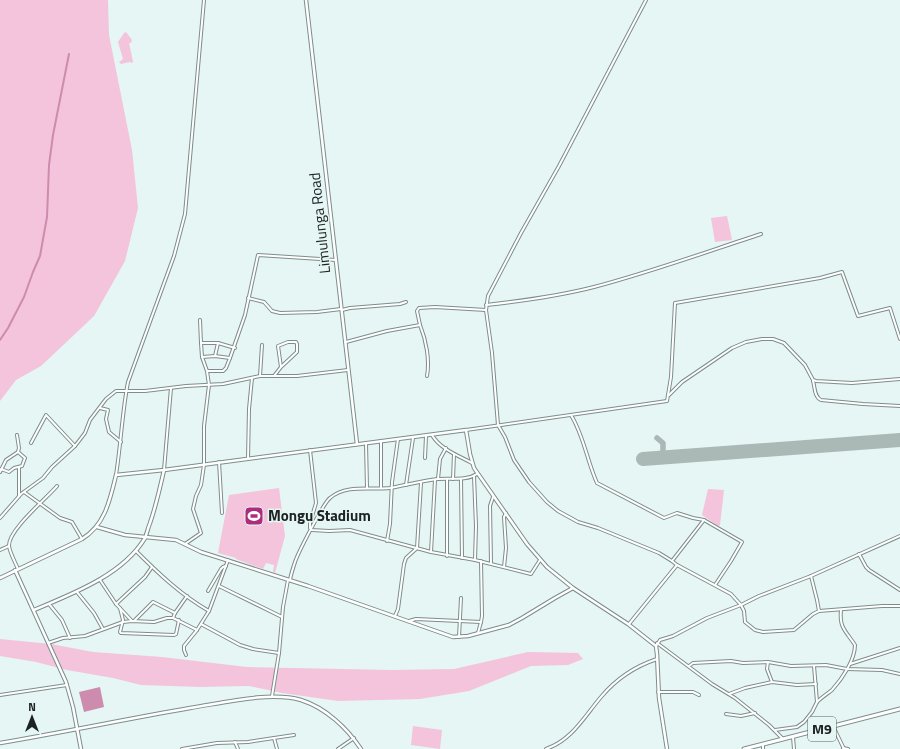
<svg xmlns="http://www.w3.org/2000/svg" width="900" height="749" viewBox="0 0 900 749" font-family="'Titillium Web',sans-serif">
<rect width="100%" height="100%" fill="#e5f6f4"/>
<g fill="#f3c4db">
<polygon points="0,0 108,0 109,35 132,150 138,208 125,261 94,316 41,366 16,380 0,401"/>
<polygon points="126,32 132,40 131,43 129,43 133,62 132,63 130,62 121,64 119,62 123,59 118,42 124,33"/>
<polygon points="727,216 732,240 715,242 711,218"/>
<polygon points="279,488 285,536 275,573 273,572 274,565 266,563 263,569 236,559 236,558 218,553 229,495"/>
<polygon points="708,489 724,490 720,525 718,526 702,515"/>
<polygon points="0,639 51,644 93,652 162,657 247,667 392,670 454,669 528,652 578,653 583,659 568,665 531,666 469,691 420,699 338,701 282,693 249,686 200,687 141,685 113,678 67,670 36,662 0,656"/>
<polygon points="413,726 442,730 440,749 411,745"/>
</g>
<polygon fill="#cd8cae" points="100,687 104,707 84,712 79,692"/>
<g fill="none" stroke-linecap="round" stroke-linejoin="round">
<polyline stroke="#cd8cae" stroke-width="2" points="0,340 8,328 24,297 33,272 40,256 47,217 49,165 53,135 69,54"/>
<polyline stroke="#aab8b6" stroke-width="5.5" points="657,438 663,443 663,458"/>
<polyline stroke="#aab8b6" stroke-width="14" points="643,459 900,440"/>
<defs>
<g id="street">
<polyline points="646,0 559,166 521,233 488,296 486,310 492,353 498,425 505,437 514,460 529,482 547,502 558,511 578,522 598,528 659,553 672,561"/>
<polyline points="248,298 264,302 272,311 280,313 317,312 341,309"/>
<path d="M486,305C522,301 559,296 594,287C651,272 706,252 761,234"/>
<polyline points="342,310 350,308 400,304 406,302"/>
<polyline points="200,320 201,343 218,343 235,348"/>
<polyline points="420,325 417,311 419,308 435,307 486,310"/>
<path d="M346,342L387,331L420,325C426,340 430,360 427,376"/>
<polyline points="201,343 202,357"/>
<polyline points="215,356 218,343"/>
<polyline points="230,358 245,315 258,255 336,260"/>
<polyline points="260,376 262,345"/>
<polyline points="275,376 297,376 348,370"/>
<path d="M813,381C815,387 814,397 821,400L863,404L900,406"/>
<polyline points="669,395 682,382 732,348 746,342 762,339 773,339 784,343 805,365 813,380 816,381 852,383 900,379"/>
<polyline points="100,408 108,410 106,419 109,432 121,442"/>
<path d="M571,415C584,436 587,461 597,483L664,518L677,513L693,518L704,520"/>
<polyline points="466,430 667,401 671,377 675,303 820,278 842,272 858,316 890,308 900,339"/>
<path d="M432,435C440,449 459,456 472,463"/>
<polyline points="31,443 46,415 75,446"/>
<polyline points="366,443 367,488"/>
<polyline points="310,450 316,503 310,523 310,528 312,530 329,531 350,530 431,552 475,560 531,574 540,560"/>
<polyline points="425,458 426,436"/>
<polyline points="248,459 249,409 252,378"/>
<polyline points="219,462 222,513"/>
<polyline points="1,469 9,472 14,468 22,466 25,458 18,452"/>
<polyline points="164,470 171,388"/>
<polyline points="0,472 6,460 18,452 19,448 17,435"/>
<path d="M116,475C121,444 122,413 128,382L174,256L185,214L204,0"/>
<polyline points="474,476 476,526 475,560"/>
<polyline points="438,479 440,459 446,448"/>
<polyline points="453,479 454,454"/>
<polyline points="461,479 462,558"/>
<polyline points="406,485 413,438"/>
<polyline points="381,488 381,441"/>
<polyline points="24,492 60,518 72,522 82,539"/>
<polyline points="19,496 19,467"/>
<polyline points="0,518 21,494 43,478 52,467 75,446 85,433 90,420 106,399 116,391 145,391 186,386 223,384 260,376 274,376 281,367 297,352 297,344 296,342 288,342 278,346 281,367"/>
<polyline points="387,541 390,524 392,482 398,439"/>
<polyline points="185,544 201,533 193,509 196,496 201,485 204,465 204,426 209,385 207,371 202,357 215,356 230,358 226,368 223,371 207,371"/>
<polyline points="0,550 9,546"/>
<path d="M136,551C158,573 181,595 209,611"/>
<polyline points="431,552 435,480"/>
<polyline points="859,554 866,567 869,570 900,590"/>
<polyline points="447,556 447,479"/>
<polyline points="491,563 490,506 493,497"/>
<polyline points="677,565 672,561 704,520 742,542 731,561 715,585"/>
<polyline points="504,567 506,548 504,517 506,513"/>
<path d="M18,569C15,562 10,553 9,546C8,530 47,498 57,486"/>
<polyline points="100,580 116,604 132,621"/>
<path d="M290,580C291,574 293,568 295,562C298,553 324,502 330,498C346,484 371,490 390,488C406,485 422,481 438,479C451,478 466,481 477,474"/>
<polyline points="219,586 282,617"/>
<polyline points="208,591 221,569 223,567 226,566"/>
<polyline points="77,592 94,613 103,629"/>
<polyline points="49,604 62,620 70,638"/>
<polyline points="116,604 145,577 152,567"/>
<polyline points="120,608 123,620 120,632 121,633 174,635 176,634 179,620"/>
<polyline points="819,611 882,606 900,606"/>
<polyline points="395,616 398,609 404,564 406,558 417,548 421,483"/>
<polyline points="173,618 175,613 187,596"/>
<polyline points="134,621 153,602 175,613"/>
<polyline points="409,621 416,619 481,622"/>
<polyline points="201,624 240,645 253,649 279,653"/>
<polyline points="629,624 677,565 731,594 741,605 744,611 745,622 755,630 763,632 794,630 813,614 819,611 817,600 811,576"/>
<polyline points="478,633 481,622 482,616 481,561"/>
<polyline points="459,637 461,598"/>
<polyline points="48,643 63,638 85,636 123,622 132,621 154,622 167,618 173,618 197,630"/>
<polyline points="657,643 712,684 735,698 769,725 783,739"/>
<polyline points="656,646 660,640 673,636 707,618 741,605 759,596 811,576 900,536"/>
<polyline points="186,655 184,650 184,646 197,630 209,611 228,560"/>
<polyline points="768,662 767,669 772,682"/>
<polyline points="850,664 900,648"/>
<polyline points="689,666 693,663 731,661 743,663 768,662 791,666 826,665 847,669 882,670 900,674"/>
<polyline points="658,692 693,692 699,695"/>
<polyline points="729,694 745,688 772,682 797,685 816,684"/>
<polyline points="0,695 67,685"/>
<polyline points="272,696 279,653 283,607 288,580"/>
<path d="M817,702C822,697 827,694 832,690C842,679 855,660 855,645C846,631 839,628 841,610"/>
<polyline points="726,714 741,716 755,713"/>
<polyline points="833,726 844,749"/>
<polyline points="775,730 797,727 804,722 812,712 817,702 814,666"/>
<polyline points="793,737 794,749"/>
<polyline points="274,738 277,749"/>
<polyline points="235,742 238,749"/>
<polyline points="763,744 763,749"/>
<polyline points="843,748 848,749"/>
<polyline points="182,749 217,743 248,742 294,735"/>
<polyline points="338,749 354,738"/>
<path d="M546,749C572,740 584,717 601,697C616,679 636,666 657,659"/>
</g>
<g id="secondary">
<polyline points="306,0 357,444"/>
<polyline points="97,527 125,535 176,540 201,552 308,586 453,637 468,636 509,625 522,618 555,598 573,588"/>
<polyline points="15,570 66,682 73,707 81,749"/>
<path d="M0,578L82,539C105,525 110,500 116,475L164,470L466,430L470,454L474,468L527,544L547,567L573,588L628,624L656,646L657,654L659,698L667,749"/>
<path d="M34,610C72,594 123,575 145,538C147,533 148,528 150,523C156,506 160,488 164,470"/>
<path d="M0,743C64,732 127,719 190,708C222,703 270,691 301,700C326,708 347,728 361,749"/>
</g>
<polyline id="primary" points="744,749 900,709"/>
</defs>
<use href="#street" stroke="#7d8d8b" stroke-width="4"/>
<use href="#secondary" stroke="#7d8d8b" stroke-width="4.5"/>
<use href="#primary" stroke="#7d8d8b" stroke-width="5"/>
<use href="#street" stroke="#fff" stroke-width="2"/>
<use href="#secondary" stroke="#fff" stroke-width="2.5"/>
<use href="#primary" stroke="#fff" stroke-width="3"/>
</g>
<defs>
<symbol id="stadium-square" viewBox="-11 -11 22 22"><rect x="-9" y="-9" width="18" height="18" rx="4" fill="#ac2d7c" stroke="#e5f6f4"/><path d="M0-5a6.5 5 0 1 0 0 10a6.5 5 0 1 0 0-10ZM-3.5-1.8h7v3.6h-7Z" fill="#fff"/></symbol>
</defs>
<g fill-rule="evenodd">
<use href="#stadium-square" x="243" y="505" width="22" height="22"/>
</g>
<g text-anchor="middle" stroke-width="3" stroke-linejoin="round" paint-order="stroke">
<rect fill="#e5f6f4" stroke="#596261" stroke-width="1" x="808" y="717" width="28" height="24" rx="3"/>
<g font-size="14" font-weight="bold" fill="#1d2322">
<text x="822" y="734">M9</text>
</g>
<g font-size="15" fill="#1d2322" stroke="#e5f6f4">
<text transform="translate(320 223) rotate(-96)" y="5">Limulunga Road</text>
</g>
<g font-size="15" font-weight="bold" fill="#1d2322" stroke="#e5f6f4" text-anchor="start">
<text x="268" y="521">Mongu Stadium</text>
</g>
</g>
<g transform="translate(32 717)" stroke="#e5f6f4" stroke-width="3" paint-order="stroke">
<path d="M0-3L7 15L0 10L-7 15Z" fill="#1d2322"/>
<text y="-6" font-size="11" font-weight="bold" text-anchor="middle" fill="#1d2322">N</text>
</g>
</svg>
